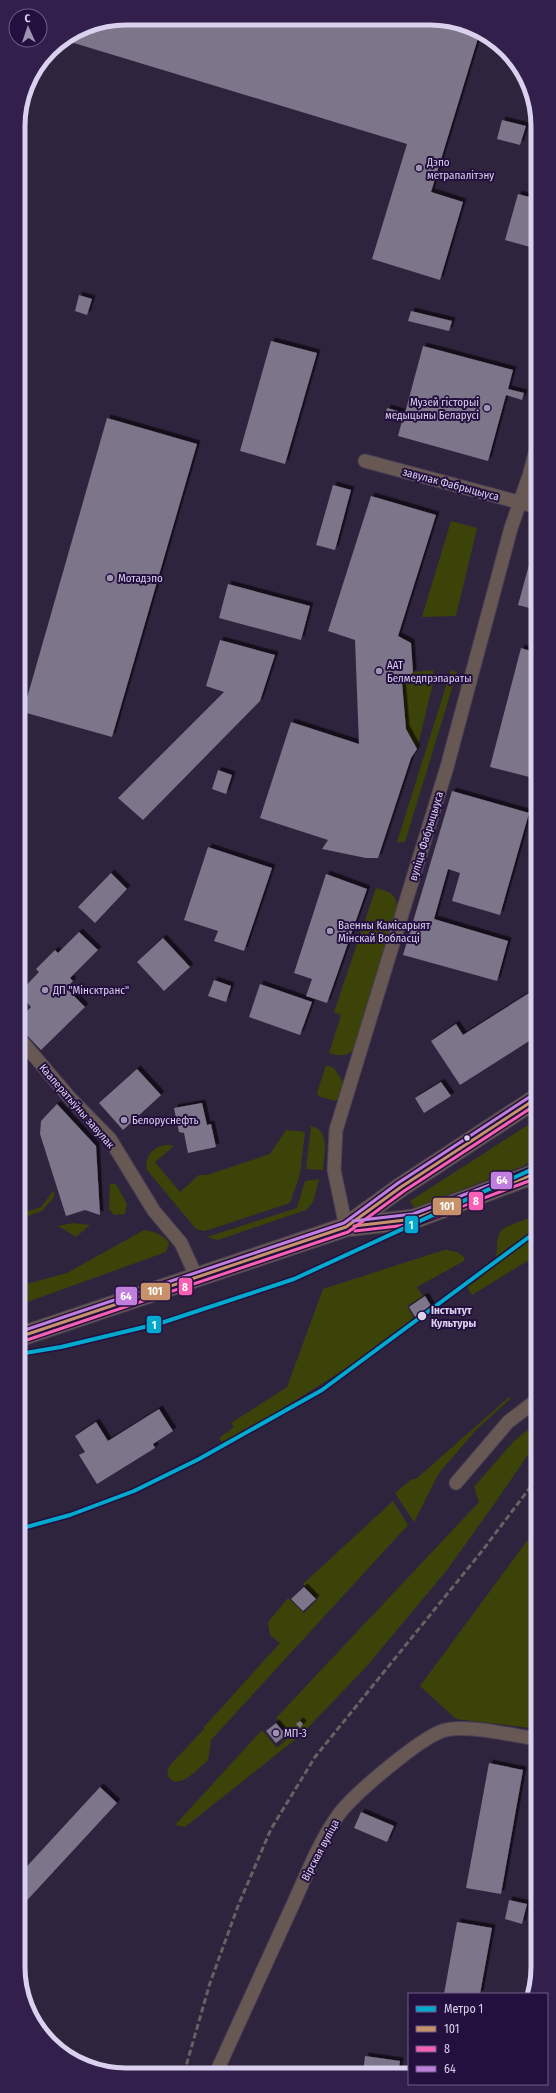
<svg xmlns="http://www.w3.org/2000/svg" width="556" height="2093" viewBox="0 0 556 2093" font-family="'Fira Sans Condensed',sans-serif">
<defs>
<filter id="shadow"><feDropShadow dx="3.5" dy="-3.5" stdDeviation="0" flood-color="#0009"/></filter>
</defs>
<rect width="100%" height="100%" fill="#2f243e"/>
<g fill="#3b4308">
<polygon points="451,521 477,528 456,616 422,617"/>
<polygon points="433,670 434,679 417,749 406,729 402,683 413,672"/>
<polygon points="451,670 457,672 405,842 397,842"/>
<path d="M376,888C393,893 396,894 398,912L354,1050C346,1057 337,1056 329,1053L341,1015L334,1012Z"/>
<polygon points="326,1065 334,1068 343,1082 338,1099 335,1101 318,1096 317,1093"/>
<polygon points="537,1119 537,1158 523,1166 414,1208 410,1201"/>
<path d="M311,1126C331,1130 324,1156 323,1170L306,1169Z"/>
<path d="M286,1130L305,1132L300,1174L290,1203L205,1231L196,1229L147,1170C143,1154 159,1141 174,1146L155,1162L180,1192L199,1175H207L270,1154Z"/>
<polygon points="319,1179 313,1202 306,1210 218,1240 207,1237 297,1208 305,1181"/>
<polygon points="110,1184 116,1184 127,1204 125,1214 114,1215 109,1209"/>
<polygon points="54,1190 54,1197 42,1211 19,1219 19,1214 41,1207"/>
<path d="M537,1215V1255L472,1295L467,1287C480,1279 491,1271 496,1256C498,1247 495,1236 503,1229C510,1224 528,1219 537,1215Z"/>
<polygon points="73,1223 90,1225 76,1237 58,1226"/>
<path d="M144,1230C154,1232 163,1234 169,1243L166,1252L19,1305V1286L67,1273Z"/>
<path d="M444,1250C452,1250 458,1252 464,1257V1261L417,1287L423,1296L407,1306L417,1324L224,1445L219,1438L234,1427L231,1423L287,1387L323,1289Z"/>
<polygon points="509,1397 511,1398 476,1430 439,1473 414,1522 395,1493 412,1479 416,1479"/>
<polygon points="538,1421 538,1440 495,1503 447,1570 366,1667 301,1735 185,1827 175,1825 262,1730 277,1748 291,1735 276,1718 479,1502 474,1487 514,1441"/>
<path d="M393,1501L408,1525L211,1740L208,1760C200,1767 181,1789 170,1779C165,1774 168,1769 171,1764L204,1729V1727L280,1643L270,1635L268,1622L288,1598L304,1613L318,1599L303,1584Z"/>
<polygon points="538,1526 538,1729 456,1719 420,1686"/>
</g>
<g fill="#7d748a" filter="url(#shadow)">
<polygon points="126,18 451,20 479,35 431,192 463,202 440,280 372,259 407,144 64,40 85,26"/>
<polygon points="502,120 526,126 520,145 497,139"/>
<polygon points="518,194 537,199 537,249 505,240"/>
<polygon points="79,295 92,299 87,315 75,311"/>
<polygon points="411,311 452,321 449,331 408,321"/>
<polygon points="271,341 317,353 285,464 240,451"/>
<polygon points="423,346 513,370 508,389 524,393 522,400 506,395 488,461 398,436 402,421 385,417 387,408 405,413"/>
<polygon points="107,418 197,444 112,737 23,712"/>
<polygon points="333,485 351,490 335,550 316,545"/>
<polygon points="371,496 436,515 398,636 411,643 413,672 402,683 406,729 417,749 411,758 378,858 366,858 322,849 328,840 260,818 291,722 359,744 355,640 328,631"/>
<polygon points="535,543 537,543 537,610 518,605"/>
<polygon points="228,584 310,606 301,640 219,618"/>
<polygon points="220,640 275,655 260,701 143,820 118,798 224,692 206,686"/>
<polygon points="521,648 537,653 537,779 490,767"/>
<polygon points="218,770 232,775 226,794 212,789"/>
<polygon points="452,791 529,813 500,915 452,901 460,873 448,869 434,919 508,941 497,981 403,955"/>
<polygon points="208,847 272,868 244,951 214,941 218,931 184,920"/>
<polygon points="111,873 127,889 95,923 78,907"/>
<polygon points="326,874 367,889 327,1003 306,996 312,979 294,973"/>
<polygon points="79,932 98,950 70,978 73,981 66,988 85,1007 41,1050 19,1027 19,1019 31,1007 19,993 39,972 36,969 55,950 58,953"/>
<polygon points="163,938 190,967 164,991 137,962"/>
<polygon points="214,980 231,986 226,1002 208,996"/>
<polygon points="260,984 312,1002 300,1035 249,1017"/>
<polygon points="537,988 537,1036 460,1085 431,1041 456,1024 463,1035"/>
<polygon points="137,1069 161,1095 123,1130 99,1103"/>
<polygon points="441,1082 451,1096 424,1113 415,1098"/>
<polygon points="202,1103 207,1125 211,1124 216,1147 188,1153 184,1133 179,1132 174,1108"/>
<polygon points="57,1104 96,1146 100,1215 85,1210 66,1216 40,1134 41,1121"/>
<polygon points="425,1296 433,1309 417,1320 409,1307"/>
<polygon points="159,1409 173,1431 153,1444 155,1448 97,1484 79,1455 85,1452 75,1436 96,1422 108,1441"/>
<polygon points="304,1587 316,1599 303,1611 291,1599"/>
<polygon points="300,1721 303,1724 300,1728 296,1724"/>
<polygon points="276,1723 286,1735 276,1743 266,1731"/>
<polygon points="489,1763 523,1770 501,1894 466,1888"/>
<polygon points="100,1787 117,1803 19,1909 19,1875"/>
<polygon points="361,1812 394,1826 387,1842 354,1828"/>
<polygon points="509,1900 527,1904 522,1924 505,1919"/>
<polygon points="457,1922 492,1928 480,1994 444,1994"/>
<polygon points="365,2056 400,2061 398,2074 363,2074"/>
</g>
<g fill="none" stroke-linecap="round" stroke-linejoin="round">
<defs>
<g id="street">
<polyline points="365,461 537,507"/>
<polyline points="19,1038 70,1098 110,1139 154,1211 181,1243 196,1276"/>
<polyline points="346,1227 334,1170 336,1130 447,767 511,528 529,476 537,446"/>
<polyline points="456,1483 508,1422 538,1399"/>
<path d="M216,2073C241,2019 265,1965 290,1911C305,1879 318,1843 339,1814C355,1793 418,1740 442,1731C464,1723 514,1736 538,1739"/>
</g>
<g id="secondary">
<polyline points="347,1226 401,1187 537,1098"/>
<polyline points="19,1337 346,1227 414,1219 537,1173"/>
</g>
</defs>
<use href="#street" stroke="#483f55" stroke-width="15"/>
<use href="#secondary" stroke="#483f55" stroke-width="21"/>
<use href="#street" stroke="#685854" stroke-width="13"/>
<use href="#secondary" stroke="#6a5851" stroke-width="19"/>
<polyline stroke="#6a5f62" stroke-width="3" stroke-dasharray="6 3" stroke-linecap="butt" points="184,2073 210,1983 238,1906 271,1829 315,1757 482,1551 538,1477"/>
<defs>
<g id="bus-1">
<polyline points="354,1226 414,1219 537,1173"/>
<polyline points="19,1337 346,1227 401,1187 537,1098"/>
</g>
<g id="bus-2">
<polyline points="355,1231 415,1224 537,1178"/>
<polyline points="21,1342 348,1232 404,1191 537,1104"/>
</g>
<g id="bus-3">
<polyline points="353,1221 413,1214 535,1168"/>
<polyline points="19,1332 344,1223 398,1183 534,1094"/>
</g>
</defs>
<use href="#bus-1" stroke="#24103e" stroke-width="6"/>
<use href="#bus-2" stroke="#24103e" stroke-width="6"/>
<use href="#bus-3" stroke="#24103e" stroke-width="6"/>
<use href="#bus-1" stroke="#c7916a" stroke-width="3"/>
<use href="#bus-2" stroke="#f860b3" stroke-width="3"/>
<use href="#bus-3" stroke="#c07fdc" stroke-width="3"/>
<defs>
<g id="metro-1">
<polyline points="19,1354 61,1347 161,1323 294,1279 537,1167"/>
<polyline points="19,1529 70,1515 134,1491 199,1459 322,1390 537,1231"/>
</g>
</defs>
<use href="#metro-1" stroke="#24103e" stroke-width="7"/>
<use href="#metro-1" stroke="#00a9ce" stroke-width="4"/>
</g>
<g fill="#9e94b1" stroke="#24103e" stroke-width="1.5">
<circle cx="419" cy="168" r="4"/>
<circle cx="487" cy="408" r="4"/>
<circle cx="110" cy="578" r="4"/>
<circle cx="379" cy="671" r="4"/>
<circle cx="330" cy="931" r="4"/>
<circle cx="45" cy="990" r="4"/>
<circle cx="124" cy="1120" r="4"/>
<circle cx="276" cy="1733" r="4"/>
</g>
<g fill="#dad1ef" stroke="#24103e" stroke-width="1.5">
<circle cx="467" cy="1138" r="3.5"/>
<circle cx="422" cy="1316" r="5"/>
</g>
<g text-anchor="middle" stroke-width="4" stroke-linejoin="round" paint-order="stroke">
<g font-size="11" fill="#dad1ef" stroke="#24103e" text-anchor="start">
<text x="427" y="166">Дэпо<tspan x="427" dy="13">метрапалітэну</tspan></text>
<text x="479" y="406" text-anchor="end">Музей гісторыі<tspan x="479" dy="13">медыцыны Беларусі</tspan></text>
<text x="118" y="582">Мотадэпо</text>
<text x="387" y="669">ААТ<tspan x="387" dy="13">Белмедпрэпараты</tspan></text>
<text x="338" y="929">Ваенны Камісарыят<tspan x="338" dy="13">Мінскай Вобласці</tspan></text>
<text x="53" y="994">ДП "Мінсктранс"</text>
<text x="132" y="1124">Белоруснефть</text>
<text x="284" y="1737">МП-3</text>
</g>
<g font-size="11" fill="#dad1ef" stroke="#24103e">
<text transform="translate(451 484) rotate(15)" y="4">завулак Фабрыцыуса</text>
<text transform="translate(426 836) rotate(-73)" y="4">вуліца Фабрыцыуса</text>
<text transform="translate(77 1106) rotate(49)" y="4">Кааператыўны завулак</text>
<text transform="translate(320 1850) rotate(-62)" y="4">Вірская вуліца</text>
</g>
<g font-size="11" font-weight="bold" fill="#dad1ef" stroke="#24103e" text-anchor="start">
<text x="431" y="1314">Інстытут<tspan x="431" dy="13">Культуры</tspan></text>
</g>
</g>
<path d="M0 0H556V2093H0ZM126 25H430A101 101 0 0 1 531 126V1967A101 101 0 0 1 430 2068H126A101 101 0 0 1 25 1967V126A101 101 0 0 1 126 25Z" fill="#331f4c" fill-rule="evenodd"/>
<path fill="none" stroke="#dad1ef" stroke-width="5" d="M126 25H430A101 101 0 0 1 531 126V1967A101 101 0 0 1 430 2068H126A101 101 0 0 1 25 1967V126A101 101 0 0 1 126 25Z"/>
<g stroke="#24103e" stroke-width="1.5">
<rect x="490" y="1171" width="23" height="19" rx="4" fill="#c07fdc"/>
<rect x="468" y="1191" width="16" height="20" rx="4" fill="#f860b3"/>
<rect x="432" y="1197" width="30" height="19" rx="4" fill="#c7916a"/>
<rect x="404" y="1215" width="15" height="19" rx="4" fill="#00a9ce"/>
<rect x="178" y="1277" width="15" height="19" rx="4" fill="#f860b3"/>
<rect x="140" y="1282" width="31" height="19" rx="4" fill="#c7916a"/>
<rect x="115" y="1286" width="23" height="20" rx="4" fill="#c07fdc"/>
<rect x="146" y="1315" width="16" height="19" rx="4" fill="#00a9ce"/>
</g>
<g font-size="11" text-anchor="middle" font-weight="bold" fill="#fff">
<text x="502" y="1184">64</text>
<text x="476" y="1205">8</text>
<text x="447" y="1210">101</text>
<text x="411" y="1229">1</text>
<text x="185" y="1291">8</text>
<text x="155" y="1295">101</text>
<text x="126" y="1300">64</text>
<text x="154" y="1329">1</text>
</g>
<rect x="408" y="1993" width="140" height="92" fill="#24103e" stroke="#6d5d85"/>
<rect x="416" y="2006" width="20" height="6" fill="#00a9ce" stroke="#6d5d85"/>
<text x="444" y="2013" font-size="12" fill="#dad1ef">Метро 1</text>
<rect x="416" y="2026" width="20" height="6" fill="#c7916a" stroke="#6d5d85"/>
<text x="444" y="2033" font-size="12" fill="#dad1ef">101</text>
<rect x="416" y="2046" width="20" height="6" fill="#f860b3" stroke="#6d5d85"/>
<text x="444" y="2053" font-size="12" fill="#dad1ef">8</text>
<rect x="416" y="2066" width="20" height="6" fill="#c07fdc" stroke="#6d5d85"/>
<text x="444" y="2073" font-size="12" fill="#dad1ef">64</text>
<g transform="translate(28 28) rotate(357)"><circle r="19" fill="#24103e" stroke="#6d5d85"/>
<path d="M0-3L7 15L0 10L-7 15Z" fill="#9e94b1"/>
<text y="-6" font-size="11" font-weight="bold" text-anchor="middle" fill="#dad1ef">С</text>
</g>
</svg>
